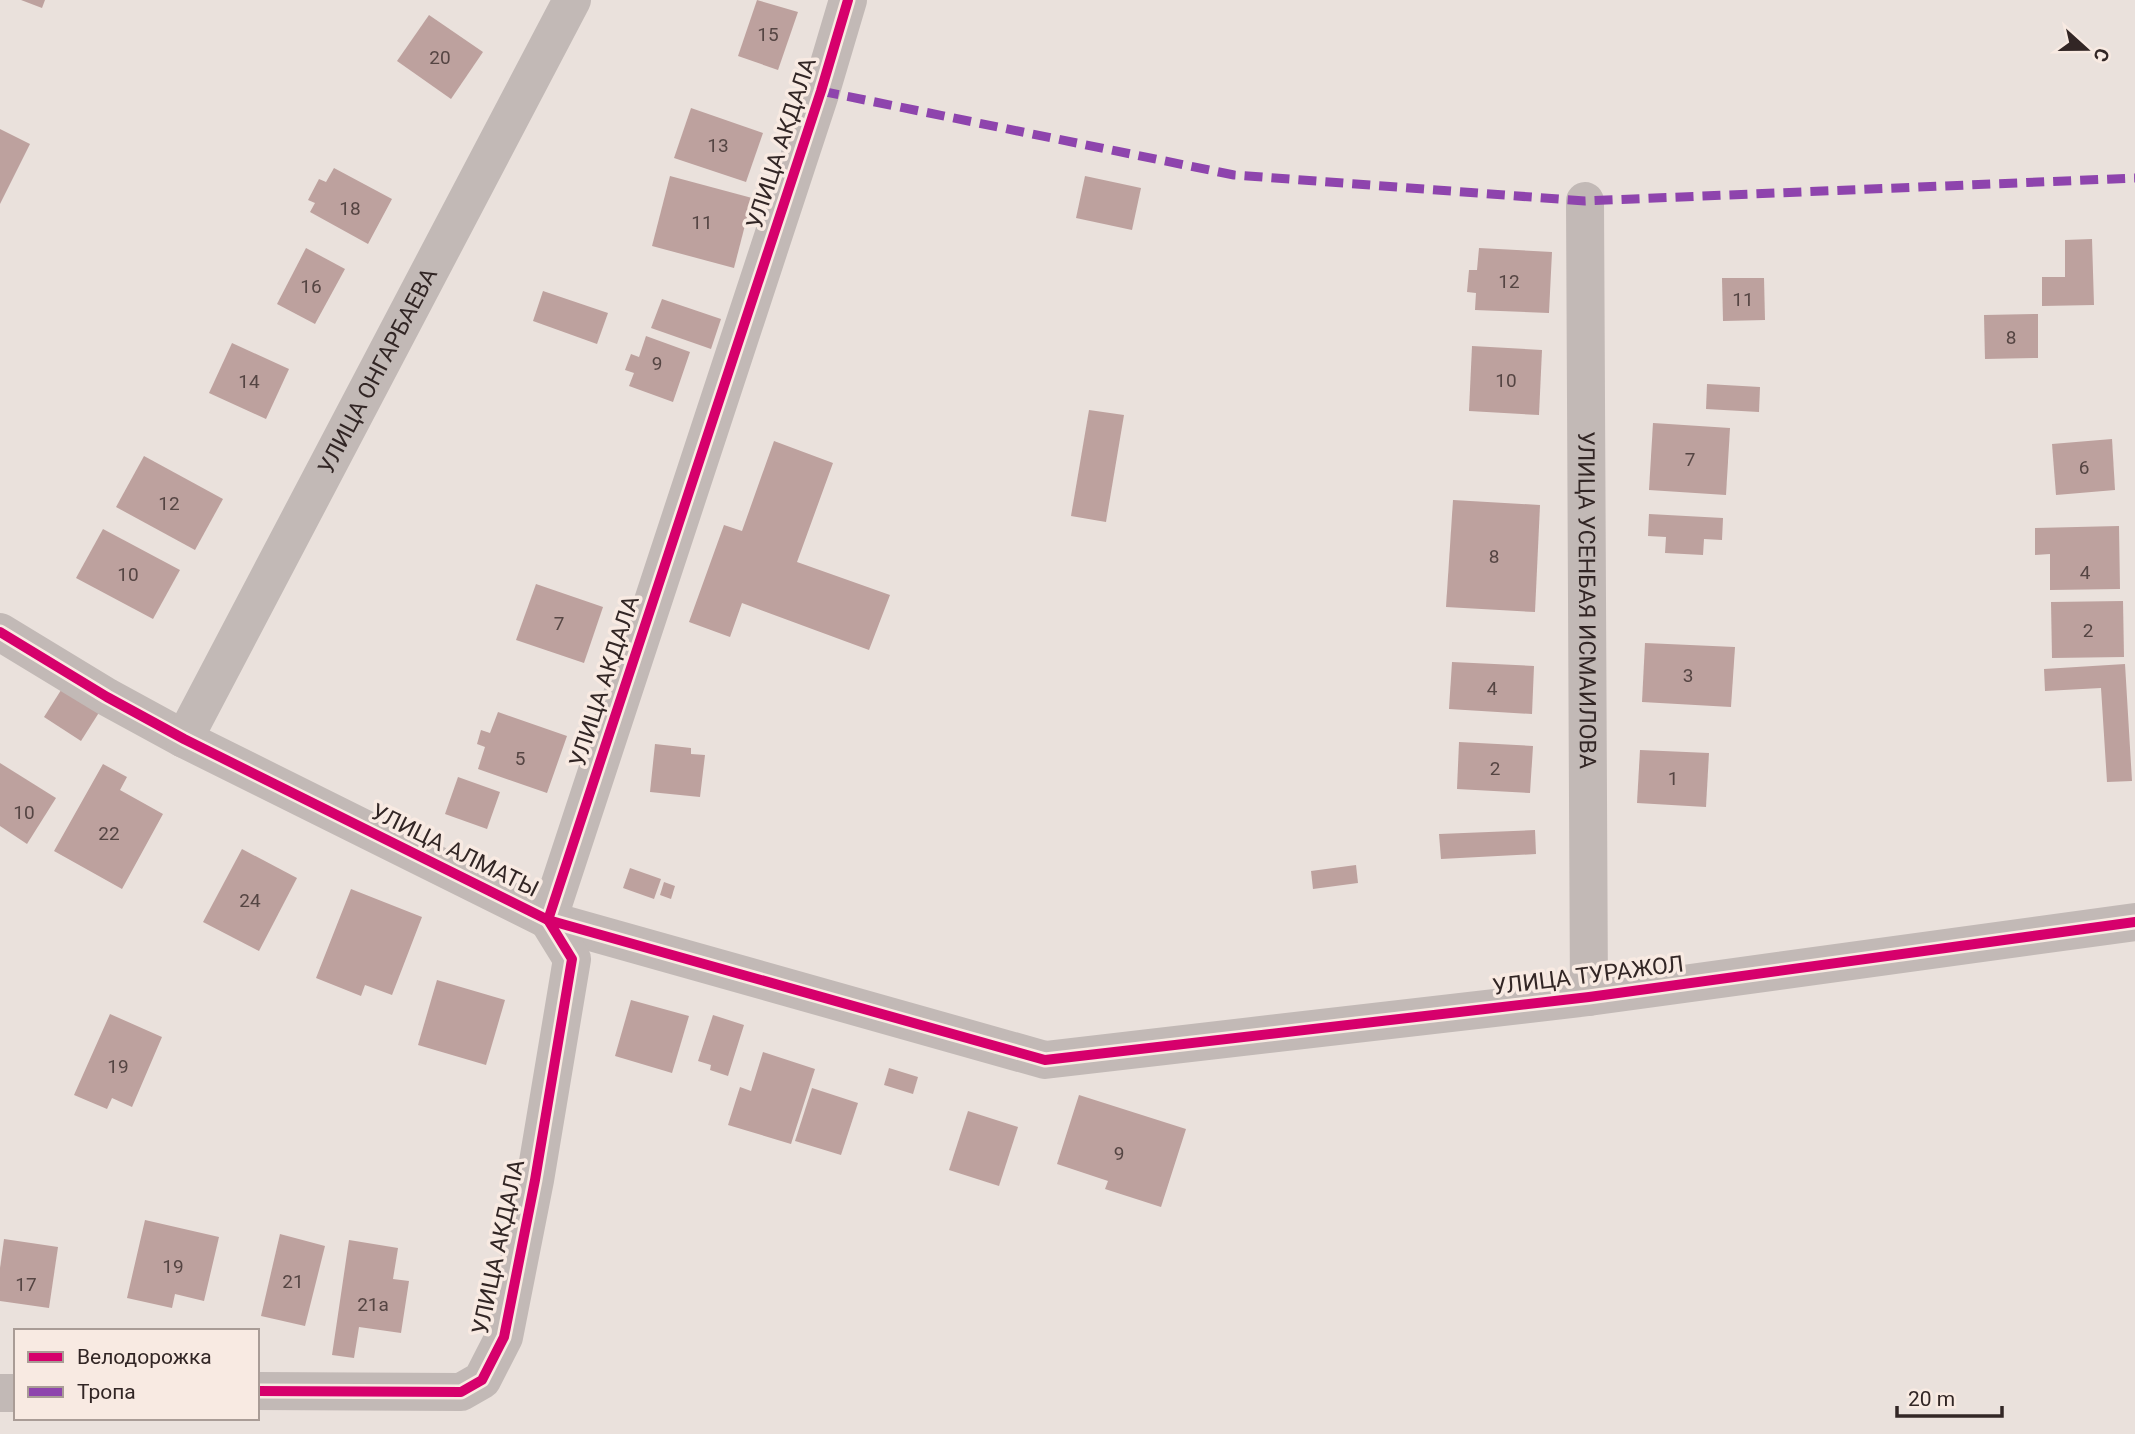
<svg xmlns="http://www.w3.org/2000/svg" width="2135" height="1434" viewBox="0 0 2135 1434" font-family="Roboto,sans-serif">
<rect width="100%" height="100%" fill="#eae1dc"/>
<g fill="#bda19e">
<polygon points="21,0 45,0 42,8"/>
<polygon points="757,0 798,12 778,70 738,56"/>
<polygon points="429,15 483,52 451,99 397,61"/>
<polygon points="691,108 763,133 746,182 674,158"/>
<polygon points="0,129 30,144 0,204"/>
<polygon points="334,168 392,199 368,244 310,212 315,203 308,200 319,179 326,182"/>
<polygon points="670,176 752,198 734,268 652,246"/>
<polygon points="1085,176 1141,188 1132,230 1076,218"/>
<polygon points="2092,239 2094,305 2042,306 2042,277 2065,277 2065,240"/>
<polygon points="306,248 345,269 315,324 277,304"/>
<polygon points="1479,248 1552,252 1549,313 1475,310 1476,293 1467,292 1469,270 1477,270"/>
<polygon points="1722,278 1764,278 1765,320 1723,321"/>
<polygon points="543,291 608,313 597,344 533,321"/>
<polygon points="662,299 721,319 711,349 651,328"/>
<polygon points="2038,314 2038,358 1985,359 1984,315"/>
<polygon points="646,336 690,352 673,402 629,386 634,373 625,370 631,354 639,357"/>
<polygon points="232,343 289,369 266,419 209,393"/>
<polygon points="1472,346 1542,350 1539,415 1469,411"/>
<polygon points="1707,384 1760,387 1759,412 1706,409"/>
<polygon points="1089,410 1124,415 1106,522 1071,516"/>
<polygon points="1653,423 1730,428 1726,495 1649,490"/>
<polygon points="2112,439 2115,490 2056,495 2052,444"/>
<polygon points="774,441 833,463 797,562 890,595 869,650 742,603 730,637 689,622 724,525 742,531"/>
<polygon points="144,456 223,499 195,550 116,507"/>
<polygon points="1453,500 1540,505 1535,612 1446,607"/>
<polygon points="1649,514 1723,518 1722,540 1704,539 1703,555 1665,553 1666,537 1648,536"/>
<polygon points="2119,526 2120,589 2050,590 2050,554 2035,555 2035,528"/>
<polygon points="103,529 180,570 153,619 76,578"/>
<polygon points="536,584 603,607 584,663 516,640"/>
<polygon points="2123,601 2124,657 2052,658 2051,602"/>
<polygon points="1645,643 1735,647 1731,707 1642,702"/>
<polygon points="1452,662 1534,666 1532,714 1449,709"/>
<polygon points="2125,664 2132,781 2107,782 2101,688 2045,691 2044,669"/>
<polygon points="63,687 100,711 81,741 44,717"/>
<polygon points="498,712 567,736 547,793 478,769 485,747 477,744 481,730 490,733"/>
<polygon points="1459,742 1533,746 1530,793 1457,789"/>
<polygon points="655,744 691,748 691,754 705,755 700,797 650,792"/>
<polygon points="1640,750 1709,753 1706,807 1637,803"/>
<polygon points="0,763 56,798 27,844 0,826"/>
<polygon points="103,764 127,777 120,790 163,814 122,889 54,851"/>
<polygon points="458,777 500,792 487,829 445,814"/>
<polygon points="1535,830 1536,854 1441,859 1439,834"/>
<polygon points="242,849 297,878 259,951 203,922"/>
<polygon points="1356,865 1358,883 1313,889 1311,871"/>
<polygon points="630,868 661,879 654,899 623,888"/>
<polygon points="664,882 675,886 671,899 660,895"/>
<polygon points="351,889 422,917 392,995 365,985 361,996 316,978"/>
<polygon points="437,980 505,1000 486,1065 418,1045"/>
<polygon points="631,1000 689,1016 672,1073 615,1056"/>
<polygon points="110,1014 162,1037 132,1107 112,1098 107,1109 74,1095"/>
<polygon points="713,1015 744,1025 728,1076 710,1070 711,1065 698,1061"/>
<polygon points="763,1052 815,1069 791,1144 728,1125 740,1087 751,1091"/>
<polygon points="889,1068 918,1077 913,1094 884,1085"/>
<polygon points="812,1088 858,1103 841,1155 795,1141"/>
<polygon points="1079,1095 1186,1129 1161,1207 1105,1189 1108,1181 1057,1164"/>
<polygon points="968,1111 1018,1127 999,1186 949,1170"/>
<polygon points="145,1220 219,1237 204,1301 175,1294 172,1308 127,1298"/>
<polygon points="280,1234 325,1246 305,1326 261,1316"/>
<polygon points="4,1239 58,1247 49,1308 0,1301 0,1268"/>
<polygon points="349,1240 398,1248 393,1279 409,1281 401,1333 359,1327 354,1358 332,1355"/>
</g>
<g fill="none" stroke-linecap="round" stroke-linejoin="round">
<g stroke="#c2b9b6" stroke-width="38">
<path id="s1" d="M1585,201L1589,997"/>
<polyline points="0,632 107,697 184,739 548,920 1045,1060 1589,997 2135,922"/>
<path id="s2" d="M184,739L572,0"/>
<polyline points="257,1391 461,1392 482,1380 504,1337 535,1180 572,959 548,920 821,91 848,0"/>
<polyline points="0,1393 16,1393"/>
</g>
<polyline stroke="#8e44ad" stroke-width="9" stroke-dasharray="18 9" stroke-linecap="butt" points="821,91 1234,175 1585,201 2135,178"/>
<defs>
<g id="cycleway">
<polyline points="0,632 107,697 184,739 548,920 1045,1060 1589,997 2135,922"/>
<polyline points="257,1391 461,1392 482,1380 504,1337 535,1180 572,959 548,920 821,91 848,0"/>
</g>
</defs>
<use href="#cycleway" stroke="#f8eae2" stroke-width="15"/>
<use href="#cycleway" stroke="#d6006c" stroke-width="10"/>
</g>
<g text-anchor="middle" stroke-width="7" stroke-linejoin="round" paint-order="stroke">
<g font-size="19" fill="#554543">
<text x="768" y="41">15</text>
<text x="440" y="64">20</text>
<text x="718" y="152">13</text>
<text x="350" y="215">18</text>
<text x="702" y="229">11</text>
<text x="1509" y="288">12</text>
<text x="311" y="293">16</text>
<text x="1743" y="306">11</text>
<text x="2011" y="344">8</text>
<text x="657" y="370">9</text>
<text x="1506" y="387">10</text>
<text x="249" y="388">14</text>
<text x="1690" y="466">7</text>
<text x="2084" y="474">6</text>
<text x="169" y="510">12</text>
<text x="1494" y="563">8</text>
<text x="2085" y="579">4</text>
<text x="128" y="581">10</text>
<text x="559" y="630">7</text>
<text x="2088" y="637">2</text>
<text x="1688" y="682">3</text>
<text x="1492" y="695">4</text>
<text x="520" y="765">5</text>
<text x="1495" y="775">2</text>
<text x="1673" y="785">1</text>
<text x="24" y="819">10</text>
<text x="109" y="840">22</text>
<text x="250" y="907">24</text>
<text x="118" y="1073">19</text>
<text x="1119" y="1160">9</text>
<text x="173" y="1273">19</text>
<text x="293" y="1288">21</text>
<text x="26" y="1291">17</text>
<text x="373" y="1311">21а</text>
</g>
<g font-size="23" fill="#322625" stroke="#f8eae2">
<text transform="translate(781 143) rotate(-72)" y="8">УЛИЦА АКДАЛА</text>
<text dy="8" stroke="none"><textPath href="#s2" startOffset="416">УЛИЦА ОНГАРБАЕВА</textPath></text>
<text dy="8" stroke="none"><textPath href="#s1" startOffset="399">УЛИЦА УСЕНБАЯ ИСМАИЛОВА</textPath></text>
<text transform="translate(604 681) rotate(-72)" y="8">УЛИЦА АКДАЛА</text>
<text transform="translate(455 850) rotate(26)" y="8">УЛИЦА АЛМАТЫ</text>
<text transform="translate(1588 975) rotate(-7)" y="8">УЛИЦА ТУРАЖОЛ</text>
<text transform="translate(498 1247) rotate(-78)" y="8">УЛИЦА АКДАЛА</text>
</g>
</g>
<rect x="14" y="1329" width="245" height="91" fill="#f8eae2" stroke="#a99c96" stroke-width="2"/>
<rect x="28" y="1352" width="35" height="10" fill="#d6006c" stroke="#a99c96" stroke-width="2"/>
<text x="77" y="1364" font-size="21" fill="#322625">Велодорожка</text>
<rect x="28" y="1387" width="35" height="10" fill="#8e44ad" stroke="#a99c96" stroke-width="2"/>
<text x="77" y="1399" font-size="21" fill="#322625">Тропа</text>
<g transform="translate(2086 49) rotate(111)" stroke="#f8eae2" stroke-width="5" paint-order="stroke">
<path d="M0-5L12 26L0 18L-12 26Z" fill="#322625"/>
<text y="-10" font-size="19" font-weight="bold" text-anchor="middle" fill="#322625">С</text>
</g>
<path d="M1897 1406v10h105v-10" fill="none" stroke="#322625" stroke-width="3.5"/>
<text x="1908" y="1406" font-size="21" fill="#322625" stroke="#f8eae2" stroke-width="5" paint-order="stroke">20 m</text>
</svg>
